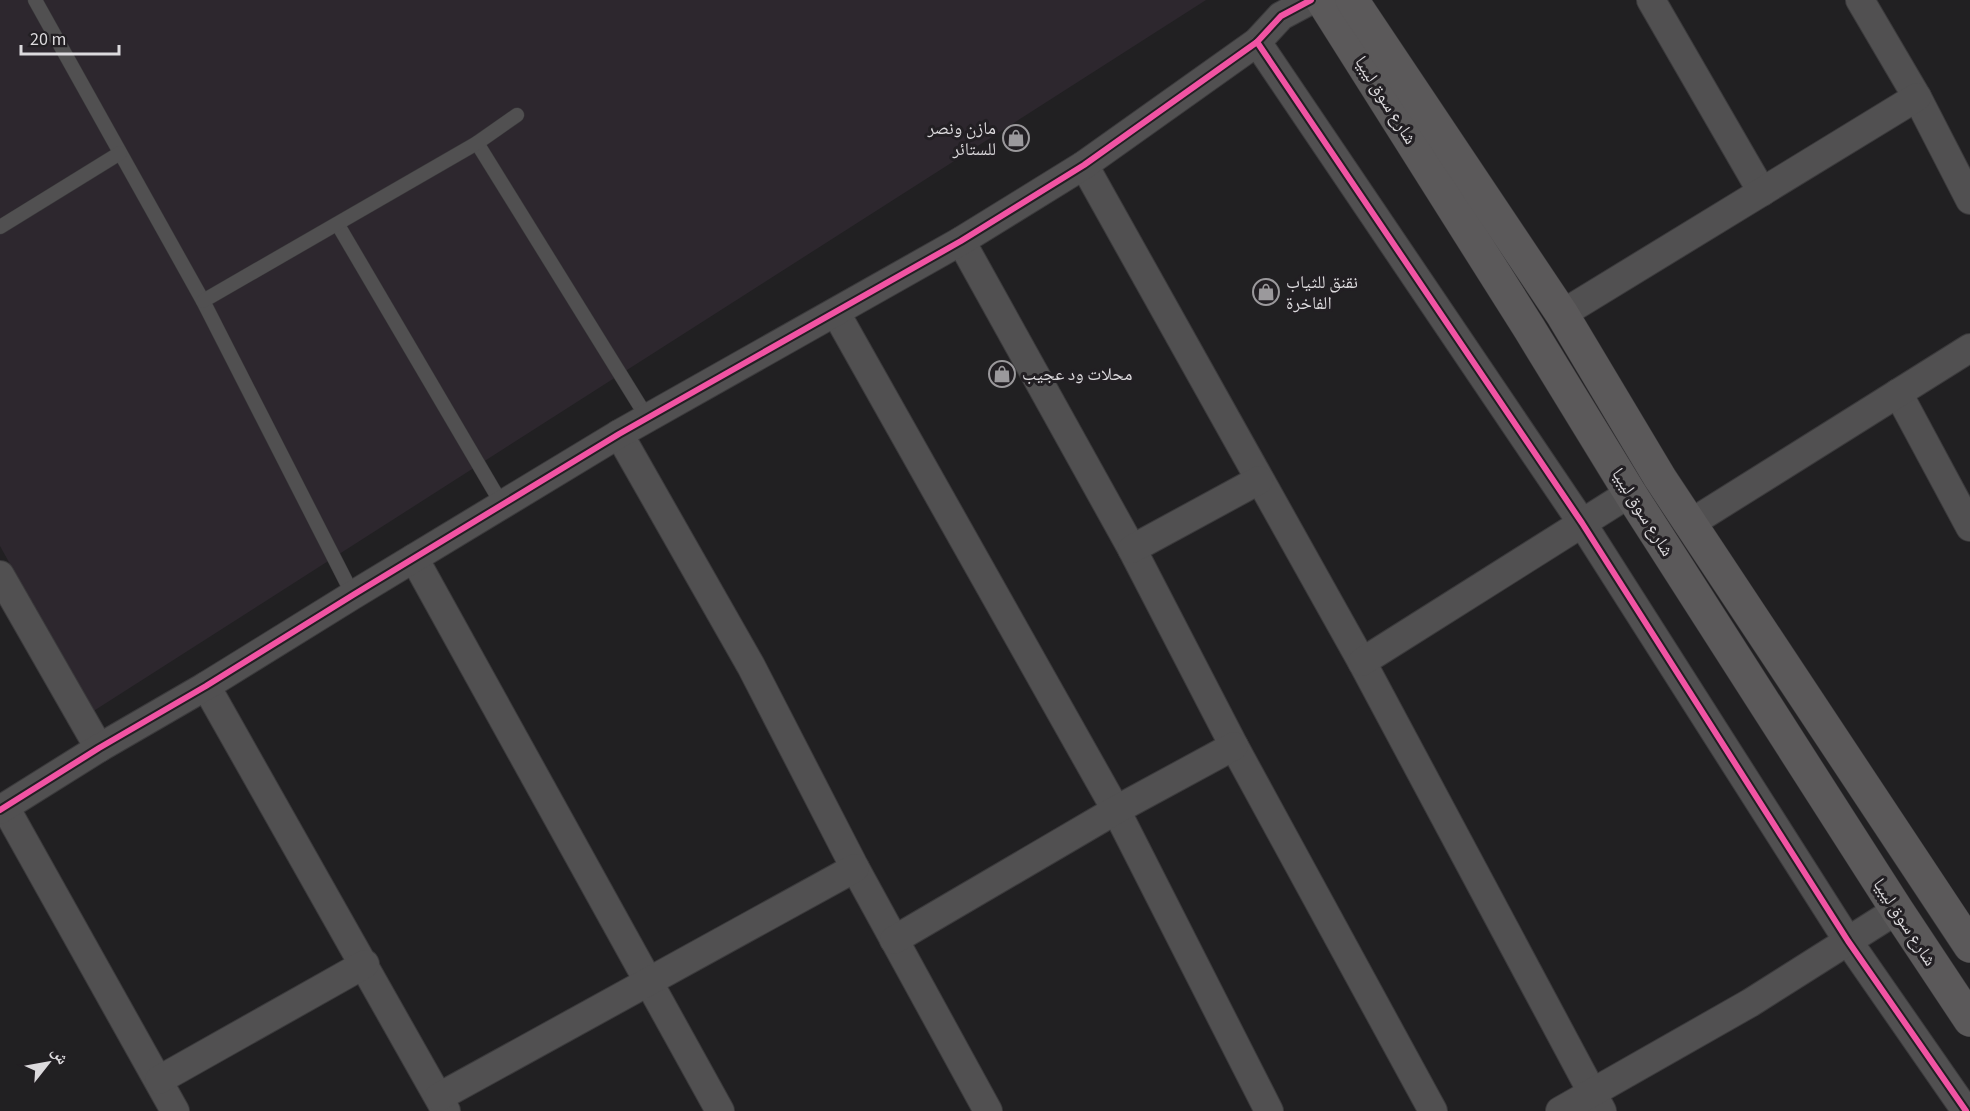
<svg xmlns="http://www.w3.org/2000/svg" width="1970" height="1111" viewBox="0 0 1970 1111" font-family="'Source Sans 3','Noto Naskh Arabic',sans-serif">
<rect width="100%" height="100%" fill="#212022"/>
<polygon fill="#2d272e" points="0,0 1206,0 92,712 0,546"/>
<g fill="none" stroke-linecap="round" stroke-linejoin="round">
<defs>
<g id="service">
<polyline points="35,0 203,301 353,595"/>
<polyline points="477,143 648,419"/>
<polyline points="338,225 503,506"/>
<polyline points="0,227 120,153"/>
<polyline points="203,301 477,143 517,115"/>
</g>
<g id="minor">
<polyline points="1651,0 1762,192"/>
<polyline points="1860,0 1917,97 1970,200"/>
<polyline points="1257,42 1582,523 1848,941 1966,1111"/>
<polyline points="1084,165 1362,662 1602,1111"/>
<polyline points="961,241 1132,549 1234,746 1433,1111"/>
<polyline points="836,313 1116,810 1269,1111"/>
<polyline points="1562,314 1917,97"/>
<polyline points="1898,393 1970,527"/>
<polyline points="619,434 751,666 855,868 988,1111"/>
<polyline points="1691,523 1970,348"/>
<polyline points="1132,549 1259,480"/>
<polyline points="414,558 720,1111"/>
<polyline points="0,575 99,748"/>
<polyline points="1362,662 1630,493"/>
<polyline points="206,686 446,1111"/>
<polyline points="5,807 175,1111"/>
<polyline points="0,810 99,748 206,686 353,595 619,434 961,241 1084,165 1257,42 1281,16 1311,0"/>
<polyline points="894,940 1116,810 1234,746"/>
<polyline points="159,1080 365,964"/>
<polyline points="439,1097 855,868"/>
<polyline points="1560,1111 1750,1003 1897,910"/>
</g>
<g id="primary">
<polyline points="1322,0 1529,328 1630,493 1897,910 1970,1020"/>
<polyline points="1352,0 1562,314 1660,478 1970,946"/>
</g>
</defs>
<use href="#service" stroke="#3b3a3c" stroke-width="15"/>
<use href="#minor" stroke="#3b3a3c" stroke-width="30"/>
<use href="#primary" stroke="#3b3a3c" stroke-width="34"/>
<use href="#service" stroke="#515051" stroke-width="14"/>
<use href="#minor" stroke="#515051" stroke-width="28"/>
<use href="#primary" stroke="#5b595a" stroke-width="33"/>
<defs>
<g id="cycleway">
<polyline points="1257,42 1582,523 1848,941 1966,1111"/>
<polyline points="0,810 99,748 206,686 353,595 619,434 961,241 1084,165 1257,42 1281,16 1311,0"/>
</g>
</defs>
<use href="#cycleway" stroke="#221f23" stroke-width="10"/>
<use href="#cycleway" stroke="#f153a3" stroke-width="6"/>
</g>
<defs>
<symbol id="shop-ring" viewBox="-11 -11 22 22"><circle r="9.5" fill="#221f23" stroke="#9b999c" stroke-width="1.5"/><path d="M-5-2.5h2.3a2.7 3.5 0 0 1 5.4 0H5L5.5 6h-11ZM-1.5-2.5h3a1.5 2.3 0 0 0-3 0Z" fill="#9b999c"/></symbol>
</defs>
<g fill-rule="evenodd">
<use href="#shop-ring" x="1001" y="123" width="30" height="30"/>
<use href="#shop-ring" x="1251" y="277" width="30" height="30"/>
<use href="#shop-ring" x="987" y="359" width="30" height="30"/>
</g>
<g text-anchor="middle" stroke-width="6" stroke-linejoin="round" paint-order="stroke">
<g font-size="18" fill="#dcdadd" stroke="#221f23">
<text transform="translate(1386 100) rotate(58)" y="6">شارع سوق ليبيا</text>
<text transform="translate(1643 512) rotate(58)" y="6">شارع سوق ليبيا</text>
<text transform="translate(1905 922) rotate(57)" y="6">شارع سوق ليبيا</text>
</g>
<g font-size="18" fill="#dcdadd" stroke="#221f23" text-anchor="start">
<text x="996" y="134" text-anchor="end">مازن ونصر<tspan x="996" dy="21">للستائر</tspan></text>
<text x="1286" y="288">نقنق للثياب<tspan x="1286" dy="21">الفاخرة</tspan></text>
<text x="1022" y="380">محلات ود عجيب</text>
</g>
</g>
<g transform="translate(48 1063) rotate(59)" stroke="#221f23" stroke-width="4.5" paint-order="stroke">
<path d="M0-4.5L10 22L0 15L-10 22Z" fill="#dcdadd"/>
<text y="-9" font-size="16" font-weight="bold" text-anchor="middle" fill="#dcdadd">ش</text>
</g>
<path d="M21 45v9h98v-9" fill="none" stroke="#dcdadd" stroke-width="3"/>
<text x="30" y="45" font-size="18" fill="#dcdadd" stroke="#221f23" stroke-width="4.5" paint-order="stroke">20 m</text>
</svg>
